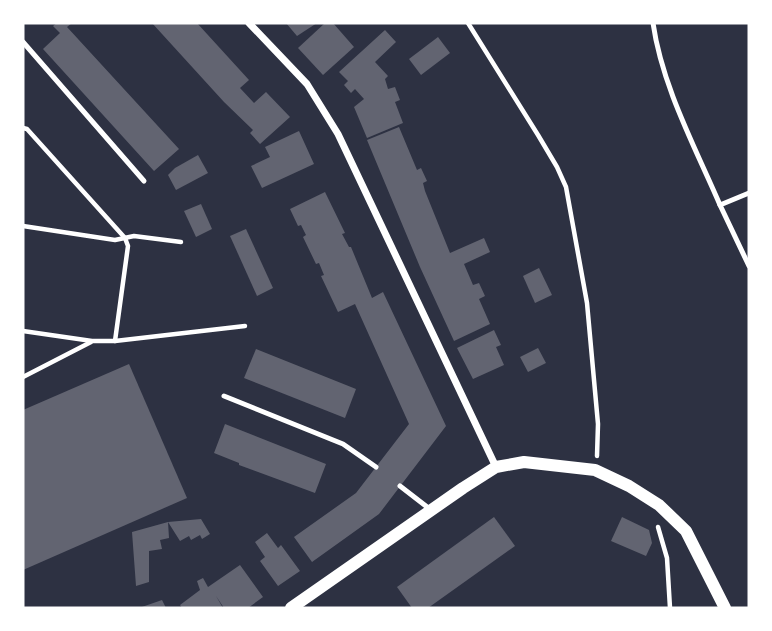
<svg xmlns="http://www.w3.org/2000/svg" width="772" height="631" viewBox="0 0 772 631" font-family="'Fira Sans',sans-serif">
<rect width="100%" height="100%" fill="#2d3142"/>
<g fill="#626471">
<polygon points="57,23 72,23 67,27 179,149 154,171 43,49 60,33 53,26"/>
<polygon points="152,23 197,23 249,80 240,88 254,103 266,92 290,117 260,144 250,133 253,130 224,102"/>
<polygon points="286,23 317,23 297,36"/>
<polygon points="325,23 333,23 354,47 323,75 298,48"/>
<polygon points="385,30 396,42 375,62 388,76 385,79 388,89 395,87 400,100 395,102 403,123 367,138 354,107 364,99 355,89 351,93 344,85 348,81 339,72"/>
<polygon points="438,37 450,53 421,75 409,59"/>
<polygon points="399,127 417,170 421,168 427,181 423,183 425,191 450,253 484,238 490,252 464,264 473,285 479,283 485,296 479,299 490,324 454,341 420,267 367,140"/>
<polygon points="299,131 314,164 262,188 251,166 270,157 265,147"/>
<polygon points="198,155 208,173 176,190 168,175 175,168"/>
<polygon points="325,192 345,233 342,234 349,247 351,247 372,298 383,292 446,426 379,514 312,562 294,537 356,493 409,424 355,304 338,312 321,276 324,275 319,263 316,264 303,237 306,235 301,225 298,226 290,209"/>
<polygon points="201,204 212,229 196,237 184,211"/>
<polygon points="246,229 273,288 257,296 230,236"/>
<polygon points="539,268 552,295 535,303 523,276"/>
<polygon points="494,330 501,345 496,347 504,365 473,379 457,348"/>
<polygon points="538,348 546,363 528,372 520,357"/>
<polygon points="256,349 356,389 345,418 244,378"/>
<polygon points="129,364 187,498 23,570 23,410"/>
<polygon points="225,424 326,464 315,493 239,465 239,463 214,453"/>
<polygon points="494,517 515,546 428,608 412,608 397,587"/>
<polygon points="622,517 649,530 652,543 646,556 611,541"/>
<polygon points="201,519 210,534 202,539 200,535 191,540 189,536 180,541 168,522 169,538 160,540 162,549 149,551 149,582 136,586 132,532 168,522"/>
<polygon points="267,533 278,548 281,545 300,571 278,586 260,561 265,557 255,542"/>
<polygon points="240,565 263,597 248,608 224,608 216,596 223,608 182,608 180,605 200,590 197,581 203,578 208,587"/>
<polygon points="162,600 166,608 139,608"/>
</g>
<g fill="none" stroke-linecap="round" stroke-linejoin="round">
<g stroke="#fff" stroke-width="4.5">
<polyline points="468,23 538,135 557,167 566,187 587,303 598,424 597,456"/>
<polyline points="23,128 27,129 125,238 128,246 115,341"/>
<polyline points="23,226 115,240 134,236 181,242"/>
<polyline points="23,331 92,341 115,341 245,326"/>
<polyline points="23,377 91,342"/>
<polyline points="658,527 667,558 670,608"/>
</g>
<g stroke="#fff" stroke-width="5">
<path d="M653,23C662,86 695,147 720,205"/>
<polyline points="23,42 144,181"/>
<polyline points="749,193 720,205 749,266"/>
<polyline points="224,396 343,444 376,467"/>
<polyline points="400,486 431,510"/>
</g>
<polyline stroke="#fff" stroke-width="7" points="249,23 307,84 338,134 496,467"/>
<polyline stroke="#fff" stroke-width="12" points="291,608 463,488 496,467 524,462 595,470 629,486 659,505 686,531 725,608"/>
</g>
<rect width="772" height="631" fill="none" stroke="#ffffff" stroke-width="49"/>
</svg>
